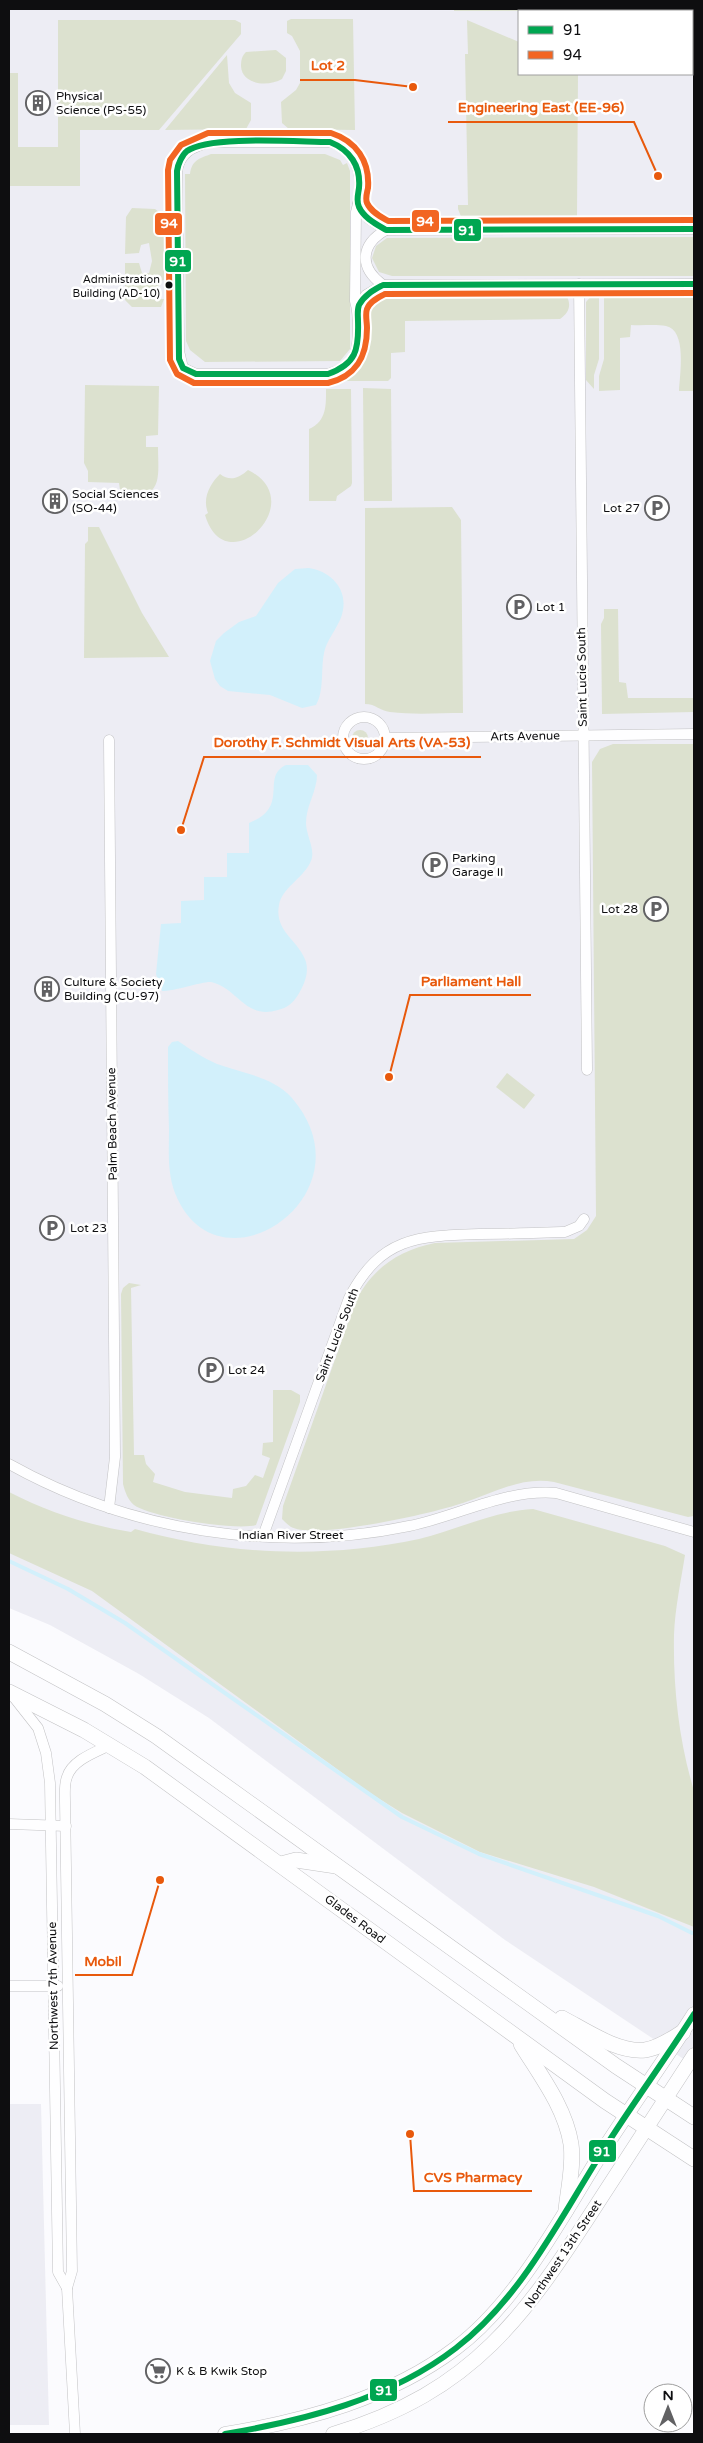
<svg xmlns="http://www.w3.org/2000/svg" width="703" height="2443" viewBox="0 0 703 2443" font-family="'Varela Round',sans-serif">
<rect width="100%" height="100%" fill="#fbfbfe"/>
<g fill="#ededf4" fill-rule="evenodd">
<path d="M9,9H694V2066L505,1940L209,1718L139,1674L50,1625L9,1608ZM519,11H692V74H519Z"/>
<polygon points="9,2104 41,2104 49,2425 9,2425"/>
</g>
<g fill="#dce1cf">
<rect x="454" y="9" width="146" height="2"/>
<polygon points="291,19 353,19 355,130 289,129 282,123 281,102 296,90 300,83 300,51 292,36 287,33 287,21"/>
<polygon points="58,20 235,20 241,23 241,34 159,130 80,130 80,186 9,186 9,73 18,73 18,147 58,147"/>
<polygon points="467,20 519,42 519,74 578,74 577,216 573,219 462,219 458,209 458,205 468,205 465,54 468,54"/>
<path d="M276,50L286,58V71L282,79C268,87 242,85 241,66C241,60 242,56 246,52Z"/>
<polygon points="227,55 229,83 235,93 251,103 251,120 246,129 165,130"/>
<path d="M211,154H325L340,160L343,165L347,163L350,171V349L340,361L205,362L190,350L186,341L185,174H190C192,159 201,158 211,154Z"/>
<polygon points="132,208 155,209 164,216 164,280 159,281 159,299 164,299 161,307 132,307 125,300 125,263 139,263 142,273 149,273 152,261 149,243 141,245 139,253 125,254 126,217"/>
<polygon points="694,237 694,276 392,276 379,272 372,258 376,246 387,238"/>
<path d="M557,292L566,295C572,305 569,313 560,319L405,321V352L391,353V378L388,381H333C390,368 347,315 382,293Z"/>
<polygon points="595,292 599,292 599,359 594,375 594,389 586,380 586,302"/>
<path d="M604,292H694V391H679C680,374 687,330 666,326C655,324 642,326 631,325L630,337L620,338V390L599,391V376L604,359Z"/>
<path d="M85,385L159,386L158,435L146,436V447H158C158,473 164,496 130,499L120,490L119,483L88,482V471L84,463Z"/>
<polygon points="363,388 391,389 392,501 364,501"/>
<path d="M326,389H351L352,483L351,486L337,496L336,501H309V429C327,421 326,405 326,389Z"/>
<path d="M248,470C312,501 226,585 205,515L208,513C202,498 210,484 220,474C230,482 239,478 248,470Z"/>
<path d="M452,507L461,520L463,713C439,713 414,715 390,712C380,711 376,704 365,704V508Z"/>
<polygon points="88,527 99,527 142,613 169,657 84,658 85,544 88,541"/>
<polygon points="604,609 618,609 619,682 626,683 628,698 694,698 694,712 602,714 601,624 604,618"/>
<circle cx="360" cy="738" r="8"/>
<path d="M613,744H694V1516L688,1517L554,1482C522,1476 493,1493 463,1503C434,1513 316,1540 291,1527C288,1525 285,1522 282,1519L283,1506L355,1303C371,1269 399,1250 435,1243L574,1239L587,1230L596,1216L592,762L600,749Z"/>
<polygon points="507,1073 535,1095 524,1109 496,1087"/>
<path d="M129,1283L141,1285L131,1288L134,1455H144L146,1464L155,1474L153,1482L185,1492L232,1498L233,1489L246,1486L255,1475L263,1478L270,1458L262,1455L263,1443L273,1442V1390H291L300,1395V1402L256,1525C236,1531 150,1517 134,1505C128,1500 125,1492 123,1484L121,1294L123,1288Z"/>
<path d="M9,1492C48,1512 88,1525 131,1532L135,1529C227,1555 325,1559 419,1539C457,1530 493,1511 533,1509L665,1546L685,1555C681,1581 675,1608 674,1635C673,1688 679,1741 694,1791V1927L594,1887L480,1852L402,1813L370,1793L92,1591L9,1553Z"/>
</g>
<g fill="#d2f0fb">
<path d="M309,568C330,571 347,588 343,610C341,624 329,636 325,649C320,666 325,690 316,705L302,708L270,695L228,691L220,686L215,679L210,661L216,641L224,633L239,622L256,616L278,583L295,569Z"/>
<path d="M286,765H308L317,775C317,791 306,806 306,823C306,836 317,851 310,863C302,879 282,888 279,905C274,932 299,940 306,962C309,974 304,985 298,995C293,1003 287,1008 278,1010C245,1020 238,988 211,982C204,981 175,991 162,991L156,974L161,924L181,923V901L204,900V877H227V853H249V823C291,807 260,777 286,765Z"/>
<path d="M178,1041C190,1049 203,1058 217,1064C242,1073 274,1077 292,1098C375,1195 217,1300 175,1193C167,1172 169,1151 169,1130C168,1102 168,1074 168,1047L172,1042Z"/>
</g>
<g fill="none" stroke-linecap="round" stroke-linejoin="round">
<polyline stroke="#d2f0fb" stroke-width="4" points="9,1561 68,1589 125,1623 402,1817 479,1854 658,1916 692,1933"/>
<defs>
<g id="street">
<path d="M210,142H330C362,151 364,183 356,212L355,301C358,311 358,319 358,329C358,355 355,366 328,374H196L183,368L179,351L177,171C180,152 193,147 210,142Z"/>
<polyline points="358,203 369,219 386,230 694,229"/>
<polyline points="579,284 587,1070"/>
<path d="M383,285C358,267 361,244 386,230"/>
<polyline points="358,309 366,295 383,285 694,284"/>
<circle cx="364" cy="738" r="21"/>
<polyline points="386,738 694,734"/>
<polyline points="109,740 115,1457 109,1508"/>
<path d="M9,1464C129,1531 274,1554 409,1526C459,1516 504,1489 556,1493L694,1532"/>
<path d="M263,1536L349,1298C381,1237 417,1236 480,1234C508,1234 536,1233 565,1232L579,1226L584,1219"/>
<polyline points="12,1695 38,1728 46,1753 50,1783 58,2272 67,2288"/>
<polyline points="9,1824 66,1826"/>
<polyline points="9,1986 58,1986"/>
<path d="M75,2434L67,2288L72,2271L65,1801C65,1794 64,1784 67,1777C72,1760 96,1752 110,1745"/>
</g>
<g id="secondary">
<path d="M225,2434C305,2421 390,2398 456,2348C518,2302 563,2214 604,2149C633,2104 665,2060 694,2014"/>
<path d="M333,2434C475,2391 525,2316 601,2198C632,2150 663,2103 694,2055"/>
</g>
<g id="primary">
<polyline points="9,1652 105,1704 156,1736 616,2066 694,2117"/>
<polyline points="9,1692 84,1730 145,1767 605,2101 694,2159"/>
<polyline points="281,1864 296,1860 336,1866"/>
<path d="M562,2018C585,2030 618,2053 645,2050C659,2048 671,2039 683,2032"/>
<path d="M521,2044C540,2075 565,2107 571,2144C574,2165 568,2189 566,2210"/>
</g>
</defs>
<use href="#street" stroke="#c2c2c4" stroke-width="11"/>
<use href="#secondary" stroke="#c2c2c4" stroke-width="15"/>
<use href="#primary" stroke="#c2c2c4" stroke-width="16"/>
<use href="#street" stroke="#fefeff" stroke-width="10"/>
<use href="#secondary" stroke="#fefeff" stroke-width="14"/>
<use href="#primary" stroke="#fefeff" stroke-width="15"/>
<defs>
<g id="bus-1">
<path d="M694,229L386,230C376,224 364,218 359,207C356,201 358,195 359,188C361,166 350,150 330,142C300,142 209,135 187,151C182,155 178,164 177,171L179,359L183,368L196,374H328C356,364 359,350 358,321C358,316 357,310 359,305C364,295 374,290 383,285L694,284"/>
<path d="M225,2434C306,2420 390,2399 456,2348C522,2297 560,2218 604,2149C633,2103 665,2060 694,2014"/>
</g>
<path id="bus-2" d="M694,220L388,221C381,217 371,212 367,203C365,198 367,193 368,188C370,161 356,141 331,133H208L181,145L170,160L168,170L170,360L177,374L194,383H328C357,376 367,356 367,328C367,322 365,314 367,309C370,301 379,297 385,294L694,293"/>
</defs>
<use href="#bus-1" stroke="#fff" stroke-width="10"/>
<use href="#bus-2" stroke="#fff" stroke-width="10"/>
<use href="#bus-1" stroke="#00a651" stroke-width="6"/>
<use href="#bus-2" stroke="#f26522" stroke-width="6"/>
</g>
<defs>
<symbol id="building-ring" viewBox="-11 -11 22 22"><circle r="9.5" fill="#fff" stroke="#616163" stroke-width="1.5"/><path d="M-4-6H4V6H1V3H-1V6H-4ZM-2.5-4.3h1.7v1.8h-1.7ZM.8-4.3h1.7v1.8H.8ZM-2.5-1h1.7V.8h-1.7ZM.8-1h1.7V.8H.8Z" fill="#616163"/></symbol>
<symbol id="parking-ring" viewBox="-11 -11 22 22"><circle r="9.5" fill="#fff" stroke="#616163" stroke-width="1.5"/><path d="M-3.5-5.5H1a3.5 3.5 0 0 1 0 7H-1V5.5H-3.5ZM-1-3.4V-.6H.8a1.4 1.4 0 0 0 0-2.8Z" fill="#616163"/></symbol>
<symbol id="supermarket-ring" viewBox="-11 -11 22 22"><circle r="9.5" fill="#fff" stroke="#616163" stroke-width="1.5"/><path d="M-6-5.5h2.5l.6 2H6L4.5 2H-2.5L-4.4-4H-6ZM-1.5 3.2a1.3 1.3 0 1 0 .1 0ZM3 3.2a1.3 1.3 0 1 0 .1 0Z" fill="#616163"/></symbol>
</defs>
<g fill-rule="evenodd">
<use href="#building-ring" x="24" y="89" width="28" height="28"/>
<use href="#building-ring" x="41" y="487" width="28" height="28"/>
<use href="#parking-ring" x="643" y="494" width="28" height="28"/>
<use href="#parking-ring" x="505" y="593" width="28" height="28"/>
<use href="#parking-ring" x="421" y="851" width="28" height="28"/>
<use href="#parking-ring" x="642" y="895" width="28" height="28"/>
<use href="#building-ring" x="33" y="975" width="28" height="28"/>
<use href="#parking-ring" x="38" y="1214" width="28" height="28"/>
<use href="#parking-ring" x="197" y="1356" width="28" height="28"/>
<use href="#supermarket-ring" x="144" y="2357" width="28" height="28"/>
</g>
<circle fill="#0e0e10" stroke="#fff" stroke-width="2" cx="169" cy="285" r="4.5"/>
<g text-anchor="middle" stroke-width="5" stroke-linejoin="round" paint-order="stroke">
<g font-size="11" fill="#0e0e10" stroke="#fff" text-anchor="end">
<text x="160" y="283">Administration<tspan x="160" dy="14">Building (AD-10)</tspan></text>
</g>
<g font-size="12" fill="#0e0e10" stroke="#fff" text-anchor="start">
<text x="56" y="100">Physical<tspan x="56" dy="14">Science (PS-55)</tspan></text>
<text x="72" y="498">Social Sciences<tspan x="72" dy="14">(SO-44)</tspan></text>
<text x="640" y="512" text-anchor="end">Lot 27</text>
<text x="536" y="611">Lot 1</text>
<text x="452" y="862">Parking<tspan x="452" dy="14">Garage II</tspan></text>
<text x="638" y="913" text-anchor="end">Lot 28</text>
<text x="64" y="986">Culture &amp; Society<tspan x="64" dy="14">Building (CU-97)</tspan></text>
<text x="70" y="1232">Lot 23</text>
<text x="228" y="1374">Lot 24</text>
<text x="176" y="2375">K &amp; B Kwik Stop</text>
</g>
<g font-size="12" fill="#0e0e10" stroke="#fff">
<text transform="translate(582 677) rotate(-91)" y="4">Saint Lucie South</text>
<text transform="translate(525 736) rotate(-1)" y="4">Arts Avenue</text>
<text transform="translate(112 1124) rotate(-91)" y="4">Palm Beach Avenue</text>
<text transform="translate(337 1335) rotate(-69)" y="4">Saint Lucie South</text>
<text x="291" y="1539">Indian River Street</text>
<text transform="translate(355 1919) rotate(37)" y="4">Glades Road</text>
<text transform="translate(53 1986) rotate(-91)" y="4">Northwest 7th Avenue</text>
<text transform="translate(563 2254) rotate(-56)" y="4">Northwest 13th Street</text>
</g>
</g>
<path fill="none" stroke="#e8590c" stroke-width="2" d="M413 87L355 80H300M658 176L634 122H448M181 830L204 757H481M389 1077L410 995H531M160 1880L132 1975H75M410 2134L414 2191H532"/>
<g fill="#e8590c" stroke="#fff" stroke-width="2">
<circle cx="413" cy="87" r="5"/>
<circle cx="658" cy="176" r="5"/>
<circle cx="181" cy="830" r="5"/>
<circle cx="389" cy="1077" r="5"/>
<circle cx="160" cy="1880" r="5"/>
<circle cx="410" cy="2134" r="5"/>
</g>
<g font-size="14" text-anchor="middle" font-weight="bold" fill="#e8590c" stroke="#fff" stroke-width="5" stroke-linejoin="round" paint-order="stroke">
<text x="328" y="70">Lot 2</text>
<text x="541" y="112">Engineering East (EE-96)</text>
<text x="342" y="747">Dorothy F. Schmidt Visual Arts (VA-53)</text>
<text x="471" y="986">Parliament Hall</text>
<text x="103" y="1966">Mobil</text>
<text x="473" y="2182">CVS Pharmacy</text>
</g>
<g stroke="#fff" stroke-width="2">
<rect x="411" y="209" width="29" height="24" rx="5" fill="#f26522"/>
<rect x="154" y="212" width="29" height="24" rx="5" fill="#f26522"/>
<rect x="453" y="218" width="29" height="24" rx="5" fill="#00a651"/>
<rect x="164" y="249" width="28" height="24" rx="5" fill="#00a651"/>
<rect x="588" y="2139" width="29" height="24" rx="5" fill="#00a651"/>
<rect x="369" y="2378" width="29" height="24" rx="5" fill="#00a651"/>
</g>
<g font-size="14" text-anchor="middle" font-weight="bold" fill="#fff">
<text x="425" y="226">94</text>
<text x="169" y="228">94</text>
<text x="467" y="235">91</text>
<text x="178" y="266">91</text>
<text x="602" y="2156">91</text>
<text x="384" y="2395">91</text>
</g>
<rect width="703" height="2443" fill="none" stroke="#0e0e10" stroke-width="20"/>
<rect x="518" y="10" width="175" height="65" fill="#ffffff" stroke="#9f9f9f"/>
<rect x="528" y="26" width="25" height="8" fill="#00a651" stroke="#9f9f9f"/>
<text x="563" y="35" font-size="15" fill="#0e0e10">91</text>
<rect x="528" y="51" width="25" height="8" fill="#f26522" stroke="#9f9f9f"/>
<text x="563" y="60" font-size="15" fill="#0e0e10">94</text>
<g transform="translate(668 2408)"><circle r="24" fill="#ffffff" stroke="#9f9f9f"/>
<path d="M0-4L9 19L0 12L-9 19Z" fill="#616163"/>
<text y="-8" font-size="14" font-weight="bold" text-anchor="middle" fill="#0e0e10">N</text>
</g>
</svg>
